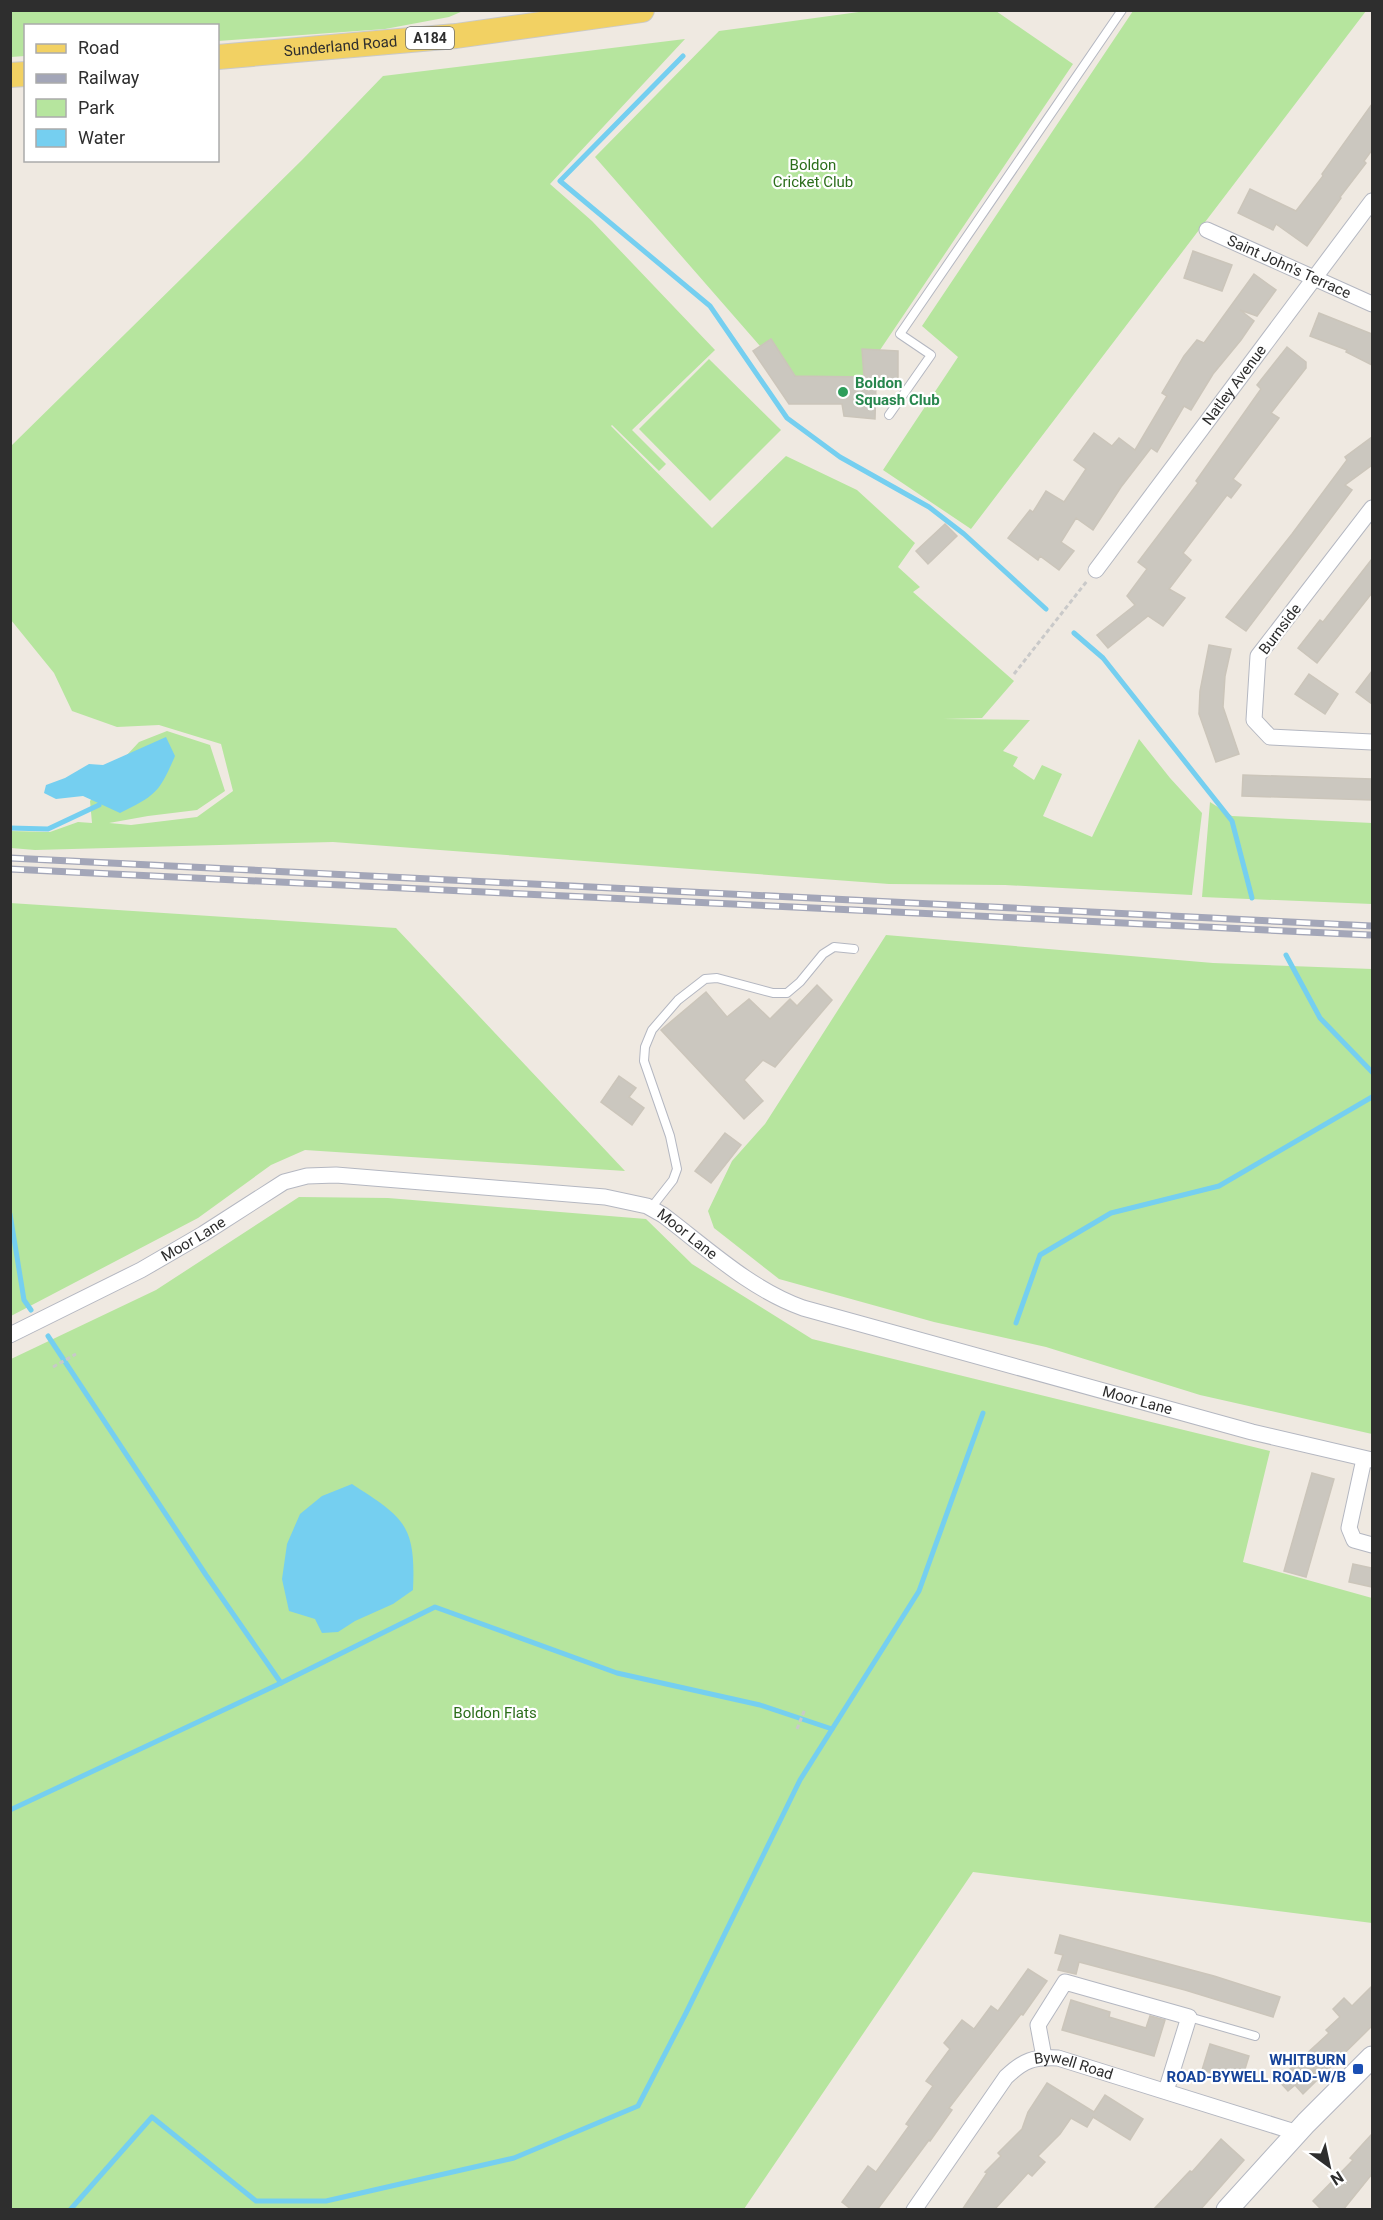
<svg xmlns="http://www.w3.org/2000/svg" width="1383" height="2220" viewBox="0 0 1383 2220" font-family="Roboto,sans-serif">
<rect width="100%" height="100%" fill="#efe9e1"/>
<g fill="#b6e59e">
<polygon points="11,10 463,10 463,11 449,17 385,29 218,41 218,26 26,26 25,56 11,57"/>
<polygon points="866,11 996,11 1073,64 880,350 862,350 864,377 795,376 771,339 760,346 595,157 719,31"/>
<polygon points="1133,11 1366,11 971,529 883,470 958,357 922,326"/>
<polygon points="685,39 550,184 592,221 715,350 632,430 666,464 659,471 612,425 611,426 712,528 786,456 857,490 915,543 898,567 920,587 913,592 1014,681 982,718 943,719 1030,720 1003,751 1018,757 1013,766 1034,780 1042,765 1062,774 1043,816 1092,837 1139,739 1170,778 1202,813 1192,895 1005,885 889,884 333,842 35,850 11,848 10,831 50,832 78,822 92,823 90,801 113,770 139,742 167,731 210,745 225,791 197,810 148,816 109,823 131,825 197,817 233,791 221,744 159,725 117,727 72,711 54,673 11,620 11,446 302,160 383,76"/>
<polygon points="709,359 781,430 710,501 639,429"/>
<polygon points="1210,802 1232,816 1372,823 1372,904 1202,897"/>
<polygon points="10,903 396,928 625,1171 305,1150 271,1165 198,1218 11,1316"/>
<polygon points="886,935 1213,963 1372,969 1372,1434 1200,1395 1046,1347 934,1322 779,1279 714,1228 708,1211 732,1161 765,1124"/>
<polygon points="299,1197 388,1198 646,1219 692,1264 812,1339 1270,1451 1243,1562 1372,1598 1372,1923 973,1872 744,2209 11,2210 11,1359 156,1290"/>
</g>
<g fill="#75cff0">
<path d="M166,737L175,756C159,793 156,795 120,813L83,796L56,799L44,793L46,785L65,778L89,764L103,765Z"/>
<path d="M352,1484C404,1518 416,1524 413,1590L393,1604L355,1621L338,1632L322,1633L315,1619L289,1611L282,1579L287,1544L300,1514L322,1496Z"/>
</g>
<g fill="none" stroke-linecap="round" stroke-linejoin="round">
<g stroke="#75cff0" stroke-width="5">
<polyline points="683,56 560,181 710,306 787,418 840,457 929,507 964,534 1046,609"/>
<polyline points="1074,633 1103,658 1232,821 1252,898"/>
<polyline points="10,828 48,829 99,805"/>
<polyline points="1286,955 1320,1018 1372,1072"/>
<polyline points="10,1214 24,1300 31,1310"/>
<polyline points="1016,1323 1040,1255 1111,1213 1219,1186 1372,1097"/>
<polyline points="48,1336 206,1575 281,1683 435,1607 617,1673 760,1705 832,1729"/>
<polyline points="10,1810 281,1683"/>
<polyline points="70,2210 152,2117 256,2201 326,2201 514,2158 638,2106 686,2013 800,1780 919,1591 983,1413"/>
</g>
</g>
<g fill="#cbc7bf" stroke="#cbc5ba" stroke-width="1.5">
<polygon points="1372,104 1372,150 1364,161 1366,163 1340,197 1341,198 1307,246 1276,224 1273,230 1238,213 1250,189 1296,211 1323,176 1322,174"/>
<polygon points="1193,251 1232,265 1222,291 1184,278"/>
<polygon points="1254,274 1276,290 1257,316 1240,310 1254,321 1241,340 1213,374 1191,410 1184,406 1157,452 1151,448 1121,487 1093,530 1076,518 1061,542 1074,551 1059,570 1040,556 1038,560 1008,538 1030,510 1033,512 1046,491 1064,502 1086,469 1074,460 1094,433 1112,446 1119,438 1135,450 1167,396 1162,393 1184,356 1197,340 1204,343"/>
<polygon points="1319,313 1372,334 1372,365 1346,352 1347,350 1310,336"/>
<polygon points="771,339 795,376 864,377 862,349 898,351 898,382 876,384 875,419 844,416 842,404 789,404 753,351"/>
<polygon points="1287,347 1306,362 1306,368 1271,413 1279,418 1233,479 1241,485 1231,498 1227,495 1183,553 1191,560 1169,589 1185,598 1163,626 1148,616 1108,648 1097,635 1135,605 1127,596 1147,569 1138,562 1198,483 1196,481 1261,389 1257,385"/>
<polygon points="1372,437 1372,465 1345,485 1352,490 1246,631 1226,617 1292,534 1347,460 1345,457"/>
<polygon points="945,524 957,536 928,564 916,551"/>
<polygon points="1372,559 1372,593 1317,663 1298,648 1320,620 1323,622"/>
<polygon points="1209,645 1231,649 1225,676 1223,707 1239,754 1216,762 1199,714 1200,691"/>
<polygon points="1372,671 1372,704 1356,692"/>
<polygon points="1309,674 1338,694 1325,714 1295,694"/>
<polygon points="1243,775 1372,779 1372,800 1242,796"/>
<polygon points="817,985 832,1000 775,1067 763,1060 744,1080 763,1101 744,1119 661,1030 706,992 727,1017 749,999 770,1019 790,999 797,1006"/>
<polygon points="619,1076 636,1088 629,1097 644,1108 632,1125 601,1102"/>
<polygon points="725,1133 741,1145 711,1183 695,1171"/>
<polygon points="1312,1473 1334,1479 1306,1577 1284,1571"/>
<polygon points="1353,1564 1372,1568 1372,1587 1349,1582"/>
<polygon points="1060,1935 1214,1976 1280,1997 1273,2017 1185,1990 1079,1962 1076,1974 1058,1970 1063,1955 1055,1953"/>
<polygon points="1028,1969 1047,1981 1023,2015 1021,2014 949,2108 952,2110 930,2141 929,2140 877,2210 852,2210 842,2202 868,2166 876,2172 909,2126 906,2124 933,2086 926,2081 950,2049 944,2043 962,2020 974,2029 991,2006 998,2011"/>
<polygon points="1372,1986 1372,2026 1303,2094 1295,2085 1288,2091 1278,2080 1329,2033 1326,2030 1340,2017 1333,2009 1344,1998 1352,2006"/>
<polygon points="1071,2000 1110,2012 1109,2017 1146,2028 1150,2016 1165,2020 1154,2056 1062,2030"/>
<polygon points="1210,2044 1249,2056 1241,2082 1202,2070"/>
<polygon points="1047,2083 1094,2112 1105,2095 1143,2119 1130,2140 1093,2117 1087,2127 1071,2118 1060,2134 1038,2156 1045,2162 1032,2176 1028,2173 994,2210 962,2210 987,2173 985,2172 1001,2156 998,2153 1022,2129 1028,2112"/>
<polygon points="1372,2134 1372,2174 1343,2210 1322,2210 1313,2201 1353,2160 1350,2158"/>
<polygon points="1221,2139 1244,2160 1200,2210 1153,2210 1190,2171 1192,2172"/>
</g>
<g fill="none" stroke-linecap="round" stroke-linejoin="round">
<defs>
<g id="service">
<polyline points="889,415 931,355 900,334 1122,10"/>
<polyline points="651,1208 673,1180 677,1169 670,1136 644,1061 645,1047 652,1030 678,1000 705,979 717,978 773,993 787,993 800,982 823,954 834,947 854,949"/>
<polyline points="1189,2017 1255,2036"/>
</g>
<g id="minor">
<path id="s1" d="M1207,230L1372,304"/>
<polyline points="1372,508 1258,656 1254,720 1270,737 1372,742"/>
<path id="s2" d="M1096,570L1372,201"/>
<path id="s3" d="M10,1335L141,1270L203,1234L284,1182L307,1176L336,1175L605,1197L647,1206L663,1215C708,1249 750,1289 803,1308L1252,1432L1372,1460"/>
<polyline points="1364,1459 1349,1528 1354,1540 1372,1545"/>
<polyline points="1044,2057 1038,2025 1065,1982 1189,2017 1166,2091"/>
<path id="s4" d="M914,2210L1006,2077C1024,2060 1033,2057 1058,2058L1298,2133"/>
</g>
<polyline id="secondary" points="1227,2210 1306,2123 1372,2057"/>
<g id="primary">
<path id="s5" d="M218,57L456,36L642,10"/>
<polyline points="10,75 26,74"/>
</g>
</defs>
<use href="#service" stroke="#b4b7c1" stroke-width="10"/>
<use href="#minor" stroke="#b4b7c1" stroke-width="17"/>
<use href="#secondary" stroke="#b4b7c1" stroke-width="23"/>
<use href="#primary" stroke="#c9c9c9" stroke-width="26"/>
<g stroke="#c9c9c9" stroke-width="3" stroke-dasharray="4.5 3" stroke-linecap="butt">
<polyline points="1014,674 1087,581"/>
<polyline points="53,1367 76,1354"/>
<polyline points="797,1729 805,1709"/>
</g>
<use href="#service" stroke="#fff" stroke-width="8"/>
<use href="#minor" stroke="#fff" stroke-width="15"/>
<use href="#secondary" stroke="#fff" stroke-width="21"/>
<use href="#primary" stroke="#f2d163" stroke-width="24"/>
<defs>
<g id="rail">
<polyline points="10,858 1372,926"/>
<polyline points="10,869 1370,935"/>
</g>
</defs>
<use href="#rail" stroke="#a3a6b8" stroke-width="7"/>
<use href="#rail" stroke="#fff" stroke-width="4.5" stroke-dasharray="14" stroke-linecap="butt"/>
</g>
<circle fill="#2e9e5b" stroke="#fff" stroke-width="2" cx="843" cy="392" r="6"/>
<rect fill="#1a4fb4" stroke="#fff" stroke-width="2" x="1352" y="2063" width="12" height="12" rx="3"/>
<g text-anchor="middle" stroke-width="4.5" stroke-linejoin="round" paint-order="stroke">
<rect fill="#fff" stroke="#6d6d6d" stroke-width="1.5" x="406" y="27" width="48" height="22" rx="4.5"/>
<g font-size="14" font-weight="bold" fill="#2e2e2e">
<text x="430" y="43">A184</text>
</g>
<g font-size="15" fill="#2e2e2e" stroke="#fff">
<text dy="5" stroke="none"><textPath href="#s5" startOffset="123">Sunderland Road</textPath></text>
<text dy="5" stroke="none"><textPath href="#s1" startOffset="90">Saint John's Terrace</textPath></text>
<text dy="5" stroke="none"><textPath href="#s2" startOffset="231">Natley Avenue</textPath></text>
<text transform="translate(1280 629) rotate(-53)" y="5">Burnside</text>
<text dy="5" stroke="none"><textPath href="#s3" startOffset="729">Moor Lane</textPath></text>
<text dy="5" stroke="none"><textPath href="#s3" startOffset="207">Moor Lane</textPath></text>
<text dy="5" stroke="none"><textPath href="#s3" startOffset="1214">Moor Lane</textPath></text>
<text dy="5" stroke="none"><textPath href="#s4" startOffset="236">Bywell Road</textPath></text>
</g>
<g font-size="15" fill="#2c6e1b" stroke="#fff">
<text x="813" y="170">Boldon<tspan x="813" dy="17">Cricket Club</tspan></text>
<text x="495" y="1718">Boldon Flats</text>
</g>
<g font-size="15" font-weight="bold" fill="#27864d" stroke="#fff" text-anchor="start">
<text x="855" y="388">Boldon<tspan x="855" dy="17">Squash Club</tspan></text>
</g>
<g font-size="15" font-weight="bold" fill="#164399" stroke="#fff" text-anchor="end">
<text x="1346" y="2065">WHITBURN<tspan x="1346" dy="17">ROAD-BYWELL ROAD-W/B</tspan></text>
</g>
</g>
<rect width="1383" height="2220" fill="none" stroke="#2e2e2e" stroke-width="24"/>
<rect x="24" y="24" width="195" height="138" fill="#ffffff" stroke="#ababab" stroke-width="1.5"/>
<rect x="36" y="44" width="30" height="9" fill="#f2d163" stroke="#ababab" stroke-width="1.5"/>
<text x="78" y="54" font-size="18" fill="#2e2e2e">Road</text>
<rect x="36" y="74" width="30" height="9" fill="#a3a6b8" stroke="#ababab" stroke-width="1.5"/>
<text x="78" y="84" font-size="18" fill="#2e2e2e">Railway</text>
<rect x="36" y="99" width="30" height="18" fill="#b6e59e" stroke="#ababab" stroke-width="1.5"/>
<text x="78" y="114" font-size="18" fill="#2e2e2e">Park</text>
<rect x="36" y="129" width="30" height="18" fill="#75cff0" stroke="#ababab" stroke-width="1.5"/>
<text x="78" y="144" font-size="18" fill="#2e2e2e">Water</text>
<g transform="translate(1329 2166) rotate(147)" stroke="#ffffff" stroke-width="4.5" paint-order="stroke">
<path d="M0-4.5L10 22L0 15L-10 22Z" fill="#2e2e2e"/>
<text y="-9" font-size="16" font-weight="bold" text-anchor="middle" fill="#2e2e2e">N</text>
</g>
</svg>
